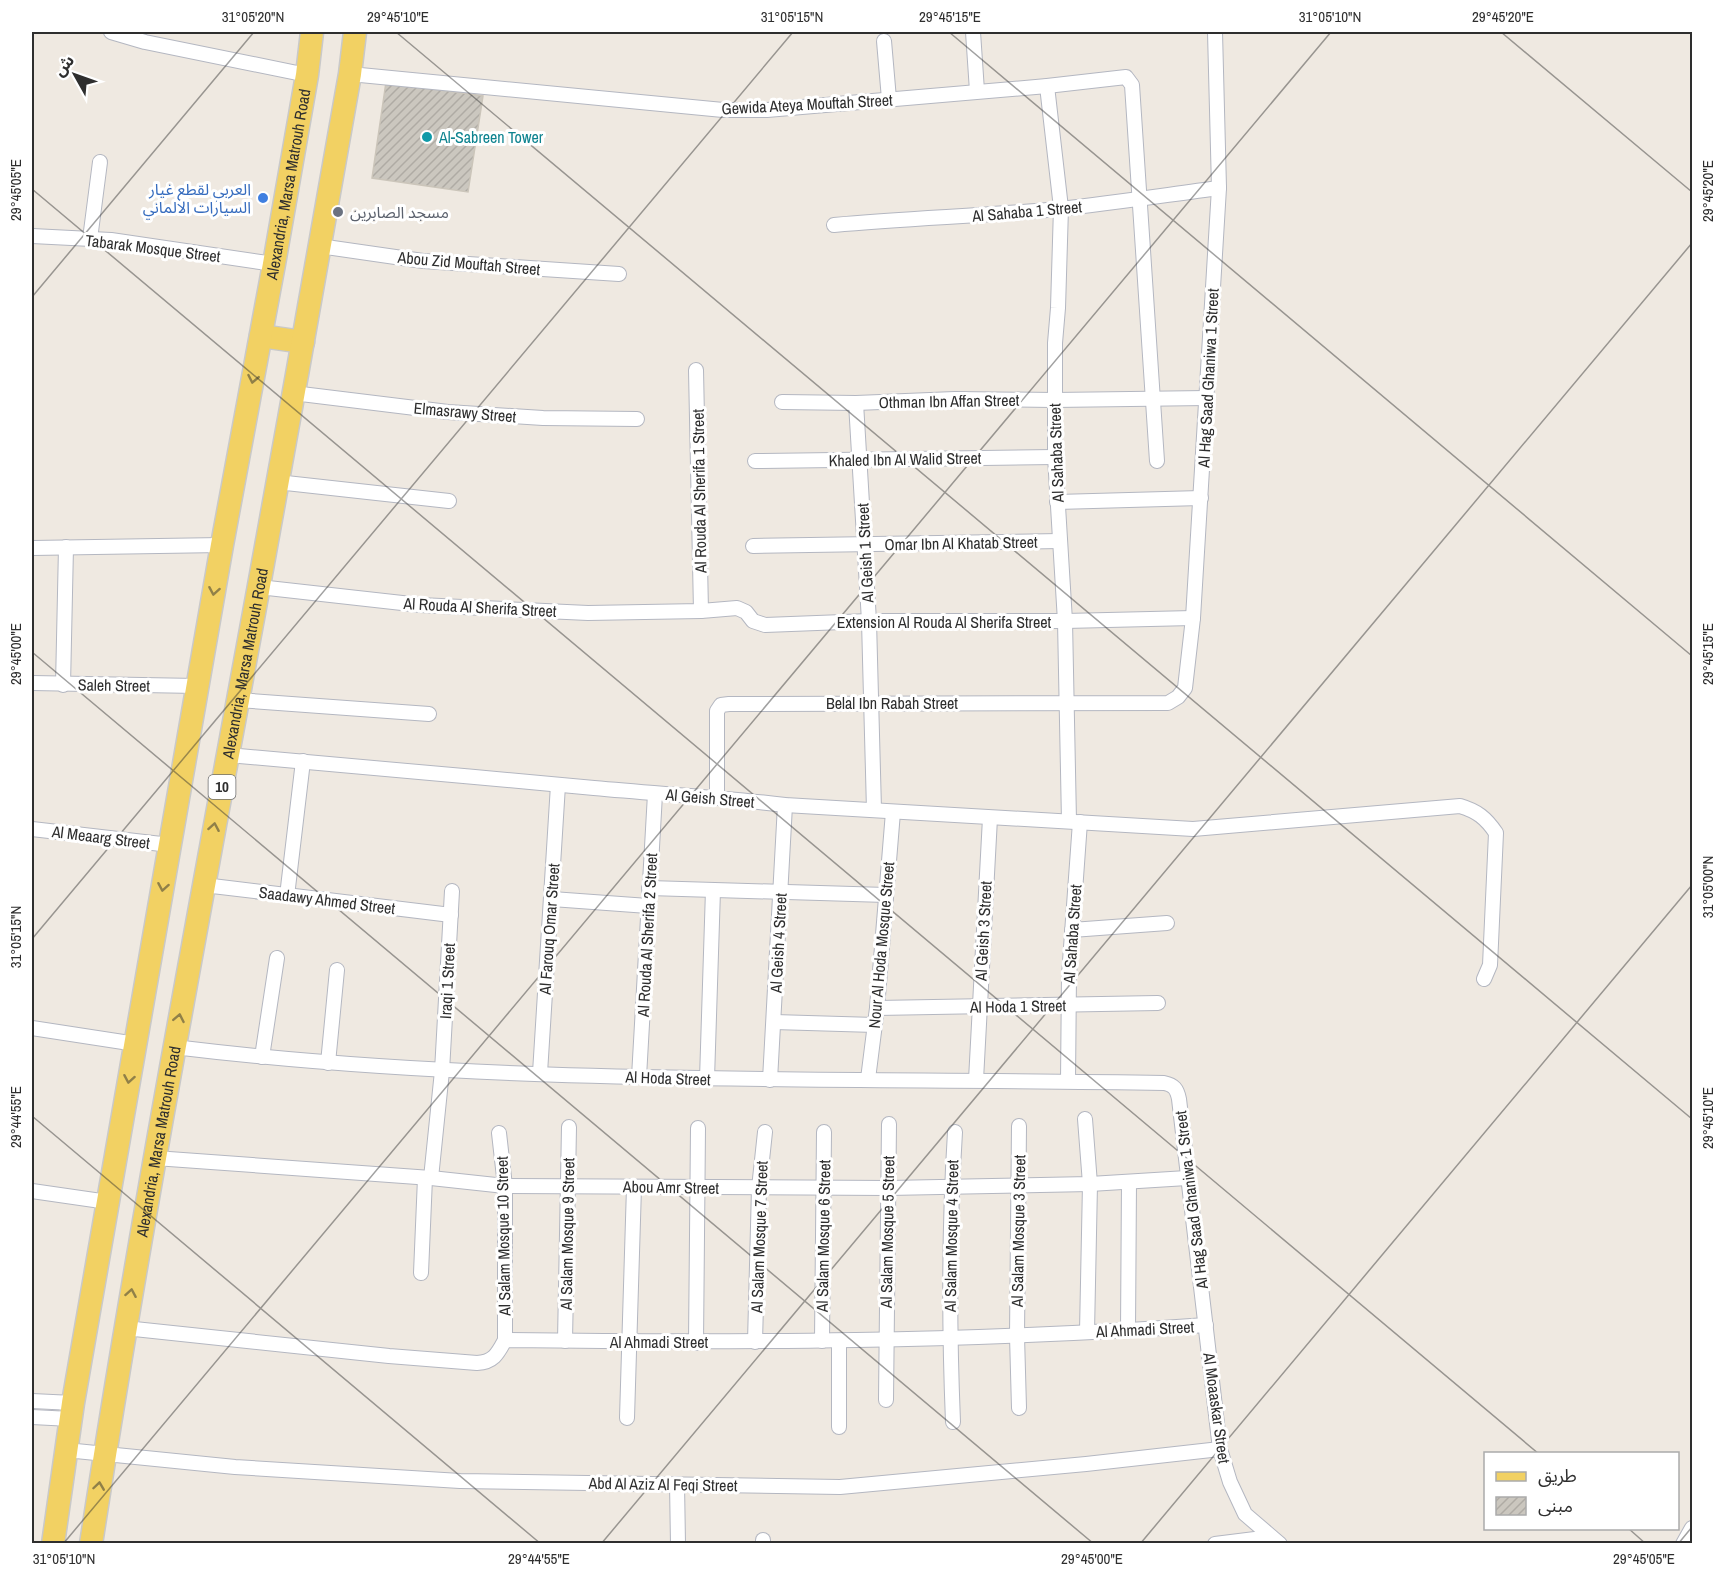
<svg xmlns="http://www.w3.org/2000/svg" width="1724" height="1575" viewBox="0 0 1724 1575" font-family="'Archivo Narrow','Noto Sans Arabic',sans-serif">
<defs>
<pattern id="building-hatch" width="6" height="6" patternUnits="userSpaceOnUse" patternTransform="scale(1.5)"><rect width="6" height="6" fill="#cbc7bf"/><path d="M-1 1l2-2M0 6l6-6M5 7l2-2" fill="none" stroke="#afaba4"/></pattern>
</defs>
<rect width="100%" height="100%" fill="#efe9e1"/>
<polygon fill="url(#building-hatch)" stroke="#cbc5ba" stroke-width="1.5" points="386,82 483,96 468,192 372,178"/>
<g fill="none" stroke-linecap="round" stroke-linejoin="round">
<defs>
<g id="street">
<polyline points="111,32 145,42 307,75"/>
<polyline points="973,32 977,91"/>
<polyline points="884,41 889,99"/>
<polyline points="350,74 723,110 767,110 1047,86 1126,77 1132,85 1157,461"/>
<polyline points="1047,86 1061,208 1058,308 1055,343 1055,457 1065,621 1069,821"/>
<path d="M834,225C909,218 984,216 1059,209C1112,203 1166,195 1219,188"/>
<polyline points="32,236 111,240 274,264"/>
<polyline points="90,239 100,162"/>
<polyline points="319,246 423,261 619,274"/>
<polyline points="696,370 701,611"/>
<polyline points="293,393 448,412 543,418 637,419"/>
<polyline points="782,402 856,403 955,399 1054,400 1207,398"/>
<polyline points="856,403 869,621 874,810"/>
<polyline points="755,461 1055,457"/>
<polyline points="277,482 449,501"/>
<polyline points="1057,502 1201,498"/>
<polyline points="753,546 1060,541"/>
<polyline points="32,548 222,545"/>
<polyline points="259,587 420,605 588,613 701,611 737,608 746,612 753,621 765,625 869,621 1065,621 1193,618"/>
<polyline points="32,683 197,686"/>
<polyline points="63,685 66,547"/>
<polyline points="238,700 429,714"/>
<path d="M228,755C350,765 472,777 594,788C658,794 721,797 785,805L1193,829L1460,806C1477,811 1486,818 1496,833L1490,965L1484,979"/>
<polyline points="717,796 717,711 721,705 729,704 1168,703 1178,697 1185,688 1193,618 1219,188 1215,32"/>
<polyline points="32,829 170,845"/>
<polyline points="204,885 451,915"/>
<polyline points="649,888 886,895"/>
<polyline points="287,896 303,761"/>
<polyline points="552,899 648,906"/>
<polyline points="1072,930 1167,923"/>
<polyline points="877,1008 1158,1003"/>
<polyline points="774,1022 875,1025"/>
<polyline points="32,1028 136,1044"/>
<path d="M174,1047C502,1087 834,1077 1164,1083C1174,1085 1177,1089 1179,1099L1220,1449L1230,1482L1245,1514L1280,1544"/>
<polyline points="262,1057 277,958"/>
<polyline points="328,1063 337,970"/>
<polyline points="540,1073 558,785"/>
<polyline points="639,1077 655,794"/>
<polyline points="707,1079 713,890"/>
<polyline points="868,1079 877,1008 893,812"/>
<polyline points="770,1080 785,805"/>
<polyline points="976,1080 990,818"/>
<polyline points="1068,1081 1069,975 1080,822"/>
<polyline points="1085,1119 1090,1184 1087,1332"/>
<polyline points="499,1133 505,1186 505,1340"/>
<polyline points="155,1158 431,1178 505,1186 888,1188 1090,1184 1187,1178"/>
<polyline points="431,1178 442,1071 452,891"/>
<polyline points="32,1191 108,1202"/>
<polyline points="421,1273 425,1178"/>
<path d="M125,1328L389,1356L477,1363C494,1362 498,1353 505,1340C739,1343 973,1342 1206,1325"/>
<polyline points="1128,1331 1129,1182"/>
<polyline points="565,1341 569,1127"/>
<polyline points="822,1341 824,1132"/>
<polyline points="755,1342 759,1188 765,1132"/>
<polyline points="696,1343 698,1128"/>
<polyline points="886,1400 889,1124"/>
<polyline points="32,1401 73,1403"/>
<polyline points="1019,1408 1017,1336 1019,1126"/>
<polyline points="32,1417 71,1419"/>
<polyline points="627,1418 634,1187"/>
<path d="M953,1422C949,1325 949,1228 955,1132"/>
<polyline points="839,1427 839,1341"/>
<polyline points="66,1450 235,1467 460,1481 840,1487 1086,1464 1220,1449"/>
<polyline points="677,1484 678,1544"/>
<polyline points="763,1540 763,1544"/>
<polyline points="1215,1544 1271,1537"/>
<polyline points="1683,1544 1692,1528"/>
</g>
<g id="primary">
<polyline points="261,336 303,342"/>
<path id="s1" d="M53,1544L73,1403L222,545L274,264L307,75L312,32"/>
<path id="s2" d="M91,1544C140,1225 200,908 258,591C290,419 319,246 350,74L355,32"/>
</g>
</defs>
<use href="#street" stroke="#b4b7c1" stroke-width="16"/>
<use href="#primary" stroke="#c9c9c9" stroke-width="25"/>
<use href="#street" stroke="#fff" stroke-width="14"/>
<use href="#primary" stroke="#f2d163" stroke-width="22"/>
</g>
<defs><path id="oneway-chevron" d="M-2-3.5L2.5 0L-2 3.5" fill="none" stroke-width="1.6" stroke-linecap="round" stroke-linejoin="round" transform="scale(1.5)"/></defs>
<g stroke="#908048">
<use href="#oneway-chevron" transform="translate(253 379) rotate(101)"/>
<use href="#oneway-chevron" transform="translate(214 591) rotate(100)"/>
<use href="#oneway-chevron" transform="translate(214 827) rotate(-80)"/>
<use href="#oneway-chevron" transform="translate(163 887) rotate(100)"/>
<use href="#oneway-chevron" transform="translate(179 1018) rotate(-79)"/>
<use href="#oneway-chevron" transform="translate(129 1079) rotate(100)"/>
<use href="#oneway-chevron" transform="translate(131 1293) rotate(-80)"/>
<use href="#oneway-chevron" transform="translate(99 1486) rotate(-82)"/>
</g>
<path fill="none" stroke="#2e2e2e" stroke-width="1.5" stroke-opacity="0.45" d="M396,32L1692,1119M949,32L1692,656M1501,32L1692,192M32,189L1539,1454M32,297L254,32M32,652L1094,1544M32,939L793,32M32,1116L541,1544M1628,1528L1646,1544M63,1544L1331,32M601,1544L1692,243M1140,1544L1692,885M1678,1544L1692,1527"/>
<circle fill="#0f9aa8" stroke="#fff" stroke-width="2" cx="427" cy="137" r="6"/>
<circle fill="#3f7fe0" stroke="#fff" stroke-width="2" cx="263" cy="198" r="6"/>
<circle fill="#6b7280" stroke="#fff" stroke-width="2" cx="338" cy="212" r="6"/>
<g text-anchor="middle" stroke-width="6" stroke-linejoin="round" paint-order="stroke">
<rect fill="#fff" stroke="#6d6d6d" stroke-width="1.5" x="208.5" y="775" width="27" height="24" rx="4.5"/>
<g font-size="15" font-weight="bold" fill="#2e2e2e">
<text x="222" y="792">10</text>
</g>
<g font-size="16" fill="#2e2e2e" stroke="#fff">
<text transform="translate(807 104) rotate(-3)" y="6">Gewida Ateya Mouftah Street</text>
<text dy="6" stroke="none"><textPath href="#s1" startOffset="1380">Alexandria, Marsa Matrouh Road</textPath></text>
<text transform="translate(1027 211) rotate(-5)" y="6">Al Sahaba 1 Street</text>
<text transform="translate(153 248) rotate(7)" y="6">Tabarak Mosque Street</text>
<text transform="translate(469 263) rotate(5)" y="6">Abou Zid Mouftah Street</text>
<text transform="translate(1208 378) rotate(-87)" y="6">Al Hag Saad Ghaniwa 1 Street</text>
<text transform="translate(949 401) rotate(-1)" y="6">Othman Ibn Affan Street</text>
<text transform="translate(465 412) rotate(5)" y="6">Elmasrawy Street</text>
<text transform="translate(1056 453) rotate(-92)" y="6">Al Sahaba Street</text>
<text transform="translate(905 459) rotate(-1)" y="6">Khaled Ibn Al Walid Street</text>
<text transform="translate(699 491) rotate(-91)" y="6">Al Rouda Al Sherifa 1 Street</text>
<text transform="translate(961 543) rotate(-1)" y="6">Omar Ibn Al Khatab Street</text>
<text transform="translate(865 553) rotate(-93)" y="6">Al Geish 1 Street</text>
<text transform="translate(480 607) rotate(3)" y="6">Al Rouda Al Sherifa Street</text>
<text x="944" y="628">Extension Al Rouda Al Sherifa Street</text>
<text dy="6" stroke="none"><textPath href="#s2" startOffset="894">Alexandria, Marsa Matrouh Road</textPath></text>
<text transform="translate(114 685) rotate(1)" y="6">Saleh Street</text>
<text x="892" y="709">Belal Ibn Rabah Street</text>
<text transform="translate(710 798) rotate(5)" y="6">Al Geish Street</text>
<text transform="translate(101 837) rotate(7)" y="6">Al Meaarg Street</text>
<text transform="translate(327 900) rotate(7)" y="6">Saadawy Ahmed Street</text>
<text transform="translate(549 929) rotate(-86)" y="6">Al Farouq Omar Street</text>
<text transform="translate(983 931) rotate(-87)" y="6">Al Geish 3 Street</text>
<text transform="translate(1072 934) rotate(-86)" y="6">Al Sahaba Street</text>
<text transform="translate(647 935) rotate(-87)" y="6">Al Rouda Al Sherifa 2 Street</text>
<text transform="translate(778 943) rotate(-87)" y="6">Al Geish 4 Street</text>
<text transform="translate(881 945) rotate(-85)" y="6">Nour Al Hoda Mosque Street</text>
<text transform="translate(447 981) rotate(-87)" y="6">Iraqi 1 Street</text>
<text transform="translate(1018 1006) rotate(-1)" y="6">Al Hoda 1 Street</text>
<text transform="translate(668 1078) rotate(2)" y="6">Al Hoda Street</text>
<text dy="6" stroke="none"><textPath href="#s2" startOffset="408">Alexandria, Marsa Matrouh Road</textPath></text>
<text transform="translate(671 1187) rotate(1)" y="6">Abou Amr Street</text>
<text transform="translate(1191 1200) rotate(-97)" y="6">Al Hag Saad Ghaniwa 1 Street</text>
<text transform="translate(1018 1231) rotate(-89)" y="6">Al Salam Mosque 3 Street</text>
<text transform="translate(887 1232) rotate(-89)" y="6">Al Salam Mosque 5 Street</text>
<text transform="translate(567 1234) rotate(-89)" y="6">Al Salam Mosque 9 Street</text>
<text transform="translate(503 1236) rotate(-91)" y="6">Al Salam Mosque 10 Street</text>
<text transform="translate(823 1236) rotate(-89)" y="6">Al Salam Mosque 6 Street</text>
<text transform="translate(951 1236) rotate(-89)" y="6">Al Salam Mosque 4 Street</text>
<text transform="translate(759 1237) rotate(-88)" y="6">Al Salam Mosque 7 Street</text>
<text transform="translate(1145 1329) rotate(-3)" y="6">Al Ahmadi Street</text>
<text x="659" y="1348">Al Ahmadi Street</text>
<text transform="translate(1217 1408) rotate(82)" y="6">Al Moaaskar Street</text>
<text transform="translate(663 1484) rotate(1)" y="6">Abd Al Aziz Al Feqi Street</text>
</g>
<g font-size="16" fill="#0d838f" stroke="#fff" text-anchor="start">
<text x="439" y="143">Al-Sabreen Tower</text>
</g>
<g font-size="16" fill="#366cbe" stroke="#fff" text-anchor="end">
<text x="251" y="195">العربي لقطع غيار<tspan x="251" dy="18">السيارات الالماني</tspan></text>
</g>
<g font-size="16" fill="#5b616d" stroke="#fff" text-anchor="start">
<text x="350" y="218">مسجد الصابرين</text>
</g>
</g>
<rect width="1724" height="1575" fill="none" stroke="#ffffff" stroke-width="66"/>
<rect x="1484" y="1452" width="195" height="78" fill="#ffffff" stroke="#ababab" stroke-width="1.5"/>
<rect x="1496" y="1472" width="30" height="9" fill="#f2d163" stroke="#ababab" stroke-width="1.5"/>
<text x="1538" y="1482" font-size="18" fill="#2e2e2e">طريق</text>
<rect x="1496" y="1497" width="30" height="18" fill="url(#building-hatch)" stroke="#ababab" stroke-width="1.5"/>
<text x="1538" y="1512" font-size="18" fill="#2e2e2e">مبنى</text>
<g transform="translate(75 75) rotate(310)" stroke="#ffffff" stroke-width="4.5" paint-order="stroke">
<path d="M0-4.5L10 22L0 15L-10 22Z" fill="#2e2e2e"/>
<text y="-9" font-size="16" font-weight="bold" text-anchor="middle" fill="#2e2e2e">ش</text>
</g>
<rect x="33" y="33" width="1658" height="1509" fill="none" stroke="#2e2e2e" stroke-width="2"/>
<g font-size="15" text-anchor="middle" fill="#2e2e2e">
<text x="253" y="22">31°05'20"N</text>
<text x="398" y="22">29°45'10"E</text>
<text x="792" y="22">31°05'15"N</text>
<text x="950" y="22">29°45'15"E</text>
<text x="1330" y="22">31°05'10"N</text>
<text x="1503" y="22">29°45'20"E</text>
<text transform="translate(16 190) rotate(-90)" y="5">29°45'05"E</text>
<text transform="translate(1708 191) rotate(-90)" y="5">29°45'20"E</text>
<text transform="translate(16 654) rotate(-90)" y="5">29°45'00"E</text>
<text transform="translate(1708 654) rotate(-90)" y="5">29°45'15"E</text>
<text transform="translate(1708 887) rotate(-90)" y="5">31°05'00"N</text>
<text transform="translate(16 937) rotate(-90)" y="5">31°05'15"N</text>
<text transform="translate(16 1117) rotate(-90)" y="5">29°44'55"E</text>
<text transform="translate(1708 1118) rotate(-90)" y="5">29°45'10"E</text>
<text x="64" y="1564">31°05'10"N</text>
<text x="539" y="1564">29°44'55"E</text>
<text x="1092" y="1564">29°45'00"E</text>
<text x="1644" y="1564">29°45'05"E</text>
</g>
</svg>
